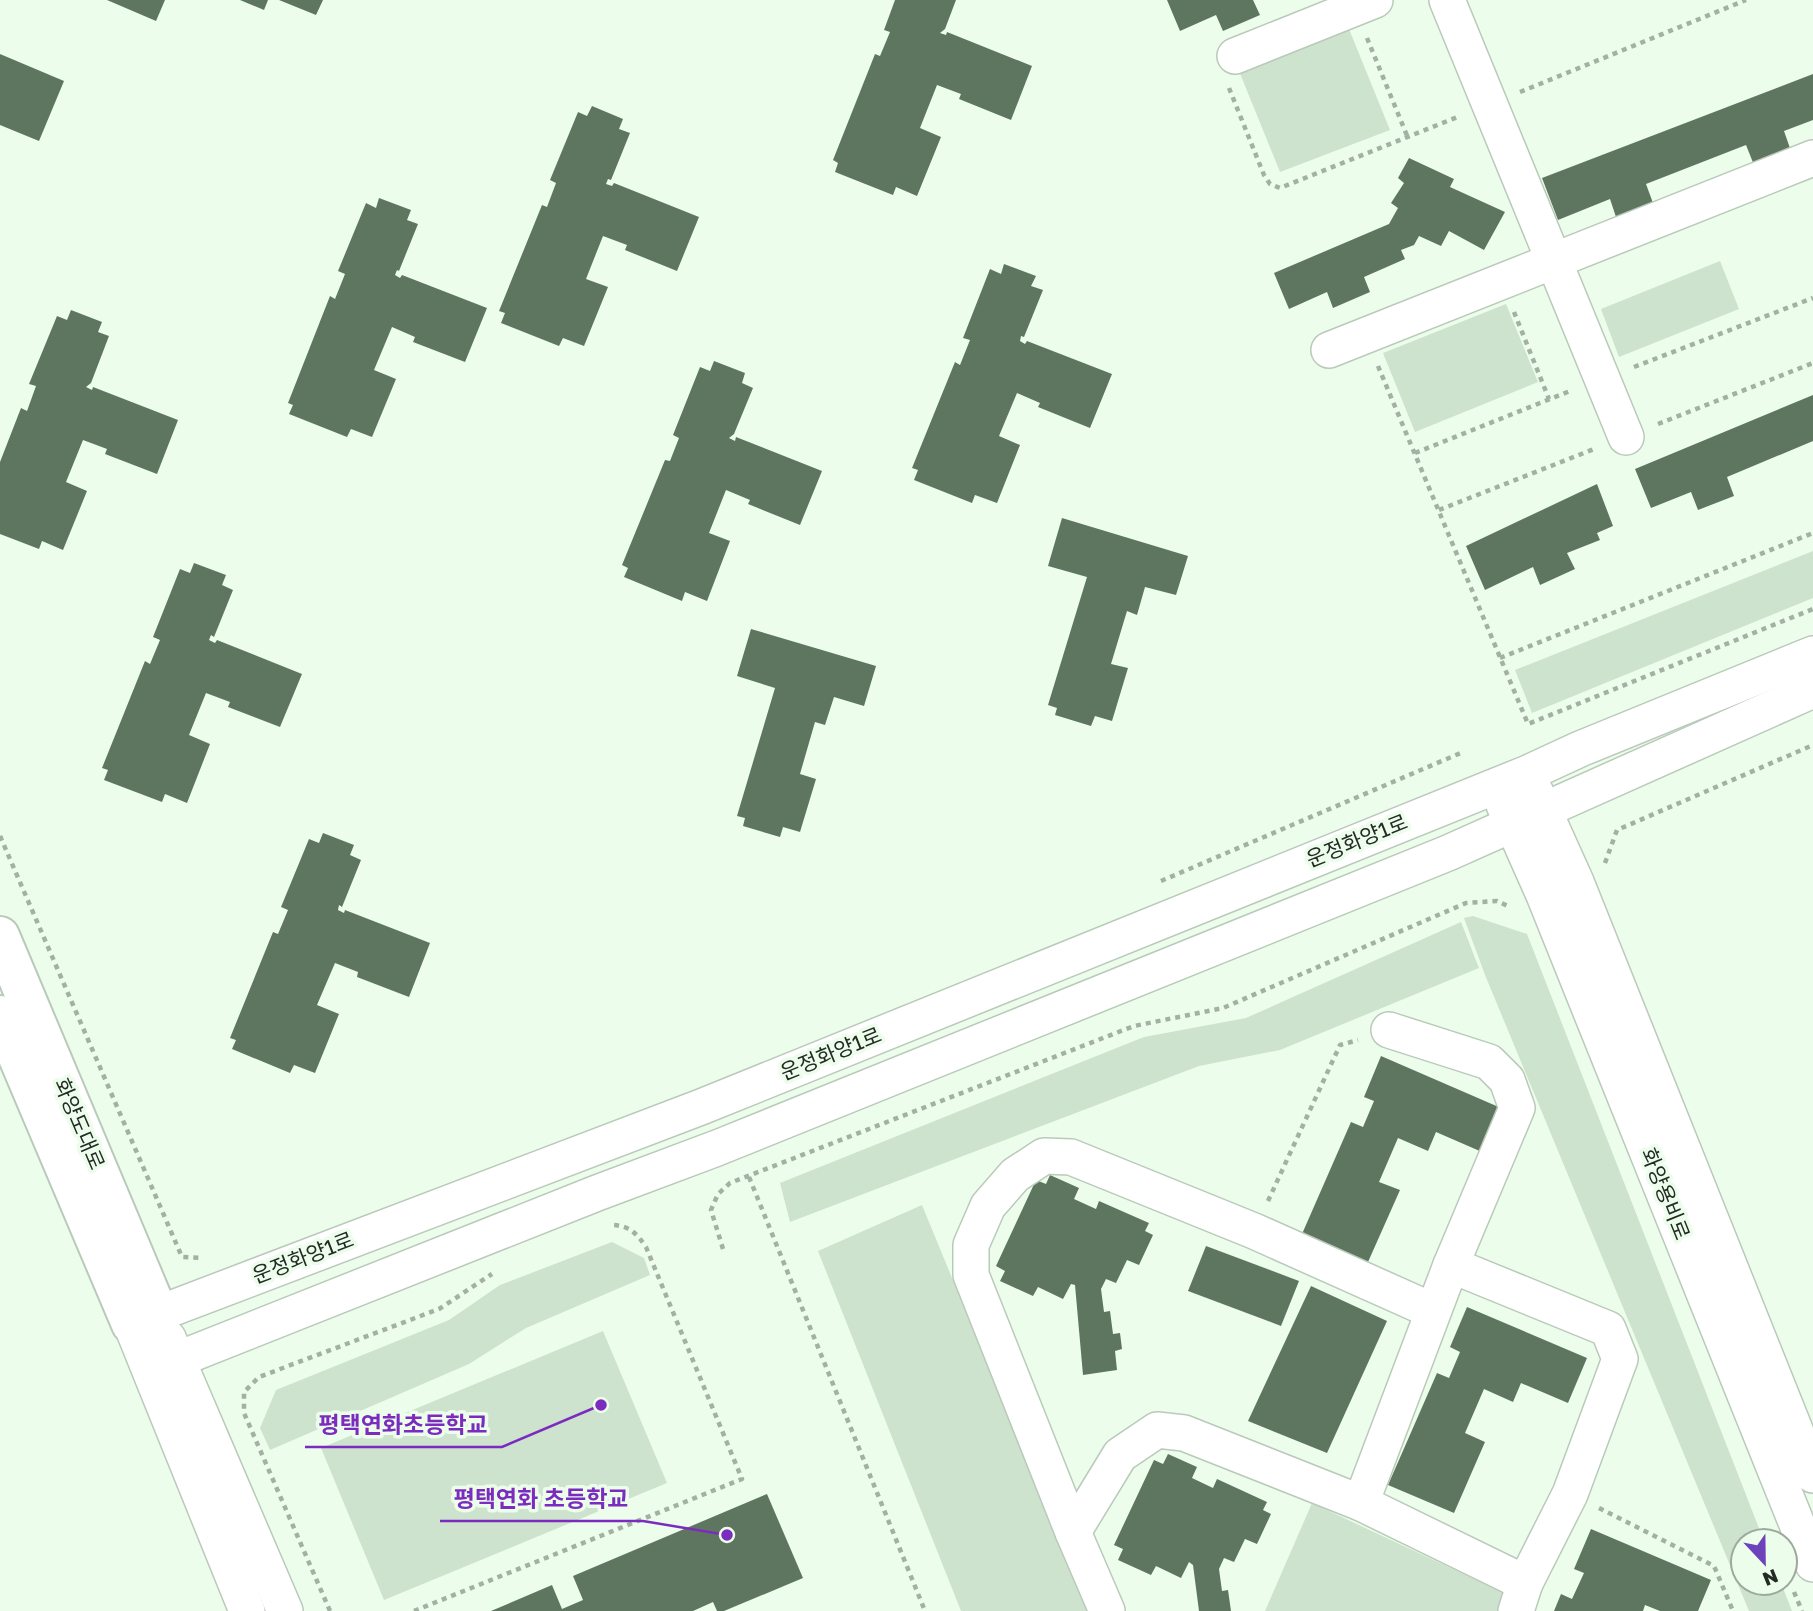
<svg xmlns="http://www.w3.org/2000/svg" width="1813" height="1611" viewBox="0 0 1813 1611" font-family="'Golos Text','Noto Sans KR',sans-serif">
<rect width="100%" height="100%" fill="#ecfdec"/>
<g fill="#cde3cd">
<polygon points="1349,29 1390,130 1280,172 1239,71"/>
<polygon points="1720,261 1739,309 1619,357 1601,309"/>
<polygon points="1506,304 1538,382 1415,432 1383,353"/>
<polygon points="1813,551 1813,598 1532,713 1515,670"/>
<polygon points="1473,916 1527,934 1764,1541 1743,1541 1743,1583 1781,1583 1792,1611 1749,1611 1485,975 1464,918"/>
<polygon points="1461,922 1479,968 1280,1050 1199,1066 790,1222 780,1183 1144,1037 1246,1018"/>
<polygon points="922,1205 1089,1611 961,1611 818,1251"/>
<polygon points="612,1242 644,1258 650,1275 526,1328 469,1364 270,1450 260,1428 276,1390 449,1320 500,1285"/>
<polygon points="603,1331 667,1483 384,1600 321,1448"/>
<polygon points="1312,1503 1504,1593 1497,1611 1265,1611"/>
</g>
<g fill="#5e765f">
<polygon points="107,0 165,0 156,21"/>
<polygon points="240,0 268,0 264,10"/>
<polygon points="279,0 323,0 316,15"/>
<polygon points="895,0 956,0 945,29 940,33 946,35 947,32 1032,66 1011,120 959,99 961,94 937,85 920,128 941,137 917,196 896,187 893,195 835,172 838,163 833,160 875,54 880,56 890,32 884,30"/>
<polygon points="1167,0 1253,0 1260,15 1223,31 1216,15 1180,31"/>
<polygon points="0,54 64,81 39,141 0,125"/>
<polygon points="1813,74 1813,120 1784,131 1791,151 1754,165 1746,145 1646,184 1653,203 1616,217 1610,199 1558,220 1542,178"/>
<polygon points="592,106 623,119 619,129 630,133 611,180 608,179 606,184 612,186 614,183 699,217 677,271 625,250 627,245 603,236 586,279 608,287 584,346 563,338 559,346 501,323 505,313 499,311 542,205 547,207 556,183 550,180 578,112 587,116"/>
<polygon points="1409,158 1454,179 1450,187 1505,212 1484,250 1449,231 1441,246 1419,236 1414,245 1401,250 1405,259 1364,277 1370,292 1333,308 1327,292 1289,309 1274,273 1389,224 1398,208 1391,203 1404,183 1398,178"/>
<polygon points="379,198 411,210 407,220 418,224 399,271 397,270 395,275 400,278 402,275 487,308 465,362 413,342 415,337 392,327 374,370 396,379 372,437 351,429 347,437 289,414 293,405 288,403 330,296 335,299 345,274 338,271 366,203 376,208"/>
<polygon points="1004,264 1036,276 1031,286 1043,290 1024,337 1021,336 1020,341 1025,344 1027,341 1112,374 1090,428 1038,407 1040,403 1017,393 999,436 1020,445 997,503 975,495 972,503 914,480 918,470 912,468 955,362 960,365 970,340 963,338 990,269 1001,274"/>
<polygon points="71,310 102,322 98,332 109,336 91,383 86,387 92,390 93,387 178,420 157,474 105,454 107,449 83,440 66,482 87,491 63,550 42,541 39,549 0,534 0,462 21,408 27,411 36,386 29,384 57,316 67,320"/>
<polygon points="714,361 745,373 742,383 753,388 734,434 729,438 735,441 736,437 822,471 800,525 748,504 750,500 726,490 709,533 730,541 707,601 685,592 682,601 624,577 628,568 622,565 665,460 670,461 679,438 673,435 700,367 710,371"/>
<polygon points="1813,395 1813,441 1727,477 1734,496 1698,510 1691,492 1651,508 1635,469"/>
<polygon points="1597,484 1613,526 1597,533 1600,540 1567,553 1575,569 1540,585 1533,567 1485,590 1466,546"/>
<polygon points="1062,518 1188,556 1176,595 1145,587 1137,615 1127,611 1111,664 1128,668 1112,721 1095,716 1091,726 1055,715 1057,708 1048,705 1087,577 1048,566"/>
<polygon points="194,563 226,575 222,585 233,590 214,637 211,635 209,640 215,643 217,640 302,674 280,727 228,707 230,702 206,693 189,735 210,744 187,803 165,794 162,802 104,780 108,770 102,768 145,661 150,664 160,640 153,637 180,569 190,573"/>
<polygon points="751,629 876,666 864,706 834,697 825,725 815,722 800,774 816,779 800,832 783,827 780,837 743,826 745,818 737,816 775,688 737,676"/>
<polygon points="323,833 354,845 350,855 361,860 342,907 339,905 338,910 344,913 345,910 430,943 409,997 357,977 358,972 335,963 317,1005 339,1014 315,1073 294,1065 290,1073 232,1049 236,1040 230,1038 273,932 278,934 288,910 281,907 309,839 319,843"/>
<polygon points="1381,1056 1501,1108 1482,1152 1436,1132 1428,1151 1398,1138 1379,1182 1400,1190 1368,1262 1302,1234 1351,1122 1363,1127 1374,1101 1364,1097"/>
<polygon points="1050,1175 1079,1188 1074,1199 1096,1209 1099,1201 1149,1223 1145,1231 1153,1235 1139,1265 1127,1260 1116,1283 1106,1279 1101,1289 1104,1312 1110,1311 1113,1334 1120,1333 1122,1349 1115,1351 1117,1370 1083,1375 1075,1285 1071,1284 1063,1299 1038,1287 1033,1296 1000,1281 1005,1271 996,1266 1036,1180 1046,1184"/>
<polygon points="1206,1246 1299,1281 1281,1326 1188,1291"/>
<polygon points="1311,1286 1387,1321 1327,1453 1248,1421"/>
<polygon points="1467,1307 1587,1358 1568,1403 1521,1383 1513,1402 1484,1389 1465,1433 1485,1442 1454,1513 1388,1485 1437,1373 1449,1378 1460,1352 1450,1347"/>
<polygon points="1168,1454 1197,1467 1192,1478 1213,1488 1217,1479 1267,1502 1263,1510 1271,1514 1257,1544 1245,1539 1234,1562 1224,1558 1219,1569 1222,1591 1228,1590 1231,1611 1199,1611 1193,1565 1189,1562 1181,1578 1156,1566 1151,1575 1118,1560 1123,1549 1114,1545 1154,1460 1163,1464"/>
<polygon points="767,1494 803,1578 724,1611 717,1611 713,1602 693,1611 491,1611 552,1585 562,1609 583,1600 573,1576"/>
<polygon points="1591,1529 1711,1580 1698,1611 1660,1611 1645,1605 1643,1611 1554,1611 1561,1594 1572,1599 1584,1573 1574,1569"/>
</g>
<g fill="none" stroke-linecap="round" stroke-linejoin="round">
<defs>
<g id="minor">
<polyline points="1447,0 1626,437"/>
<polyline points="1235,56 1375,0"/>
<polyline points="1329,350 1813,158"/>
<polyline points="1535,791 1576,882 1813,1475"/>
<polyline points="1504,805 1544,895 1813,1564"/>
<polyline points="1451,1265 1608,1329 1620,1359 1570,1494 1525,1583 1516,1611"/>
<polyline points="168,1338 285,1611"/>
<polyline points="151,1370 597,1193 717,1148 1448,853 1813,690"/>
<polyline points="1361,1503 1451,1265 1517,1108 1507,1080 1489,1062 1389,1030"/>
<polyline points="1073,1532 1120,1455 1157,1430 1184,1433 1361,1503 1525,1583"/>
<polyline points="247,1611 131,1324 701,1107 1528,773 1580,749 1813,654"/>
<polyline points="1107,1611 1073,1532 971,1275 971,1245 988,1206 1015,1175 1044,1156 1071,1157 1254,1231 1433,1311"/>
</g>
<g id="major">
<polyline points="0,936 158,1312"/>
<polyline points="0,1015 131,1324"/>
</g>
</defs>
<use href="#minor" stroke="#bacaba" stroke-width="38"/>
<use href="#major" stroke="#bacaba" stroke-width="42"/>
<g stroke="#a3b0a3" stroke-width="4.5" stroke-dasharray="5 5" stroke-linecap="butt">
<polyline points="1367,38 1408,138"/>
<polyline points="1229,88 1264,175 1270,184 1280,188 1460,116"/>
<polyline points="1520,92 1746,0"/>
<polyline points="1514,312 1549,399"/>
<polyline points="1378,366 1528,724 1813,609"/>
<polyline points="1634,367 1813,298"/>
<polyline points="1658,424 1813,363"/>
<polyline points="1415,453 1570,391"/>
<polyline points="1439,510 1594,449"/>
<polyline points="1500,658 1813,533"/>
<polyline points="0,836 182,1257 202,1258"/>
<polyline points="1605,863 1617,830 1813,745"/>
<polyline points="1161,881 1463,752"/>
<polyline points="749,1177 925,1611"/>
<polyline points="1268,1201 1340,1045 1358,1040"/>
<polyline points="723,1249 711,1210 718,1194 730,1183 1134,1026 1223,1008 1466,903 1497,901 1510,907"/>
<polyline points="1599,1508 1714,1566 1733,1611"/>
<polyline points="1794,1592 1802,1611"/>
<polyline points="330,1611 244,1413 244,1392 259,1377 439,1309 492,1274"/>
<path d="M414,1611L742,1479L646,1247C637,1234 630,1226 613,1225"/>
</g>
<use href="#minor" stroke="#fff" stroke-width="35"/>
<use href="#major" stroke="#fff" stroke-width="38"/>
</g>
<g text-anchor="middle" stroke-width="7" stroke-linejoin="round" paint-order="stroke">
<g font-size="21" fill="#242a24" stroke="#ecfdec">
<text transform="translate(1357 841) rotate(-22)" y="7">운정화양1로</text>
<text transform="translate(831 1054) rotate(-22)" y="7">운정화양1로</text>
<text transform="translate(79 1124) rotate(67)" y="7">화양도대로</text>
<text transform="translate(1665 1194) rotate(68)" y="7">화양용비로</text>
<text transform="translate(303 1258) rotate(-21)" y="7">운정화양1로</text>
</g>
</g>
<path fill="none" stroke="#7b2cbf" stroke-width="2.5" d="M601 1405L502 1447H305M727 1535L643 1521H440"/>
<g fill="#7b2cbf" stroke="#ecfdec" stroke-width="2.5">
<circle cx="601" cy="1405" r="7"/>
<circle cx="727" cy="1535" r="7"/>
</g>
<g font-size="23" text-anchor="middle" font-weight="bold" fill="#7b2cbf" stroke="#ecfdec" stroke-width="7" stroke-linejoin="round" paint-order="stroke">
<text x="403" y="1433">평택연화초등학교</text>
<text x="541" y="1507">평택연화 초등학교</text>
</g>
<g transform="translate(1764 1562) rotate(158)"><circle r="33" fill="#ecfdec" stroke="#9ca99c" stroke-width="2"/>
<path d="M0-5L12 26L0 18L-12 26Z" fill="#6d42ba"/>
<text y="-10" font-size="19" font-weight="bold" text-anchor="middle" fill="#242a24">N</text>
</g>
</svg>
